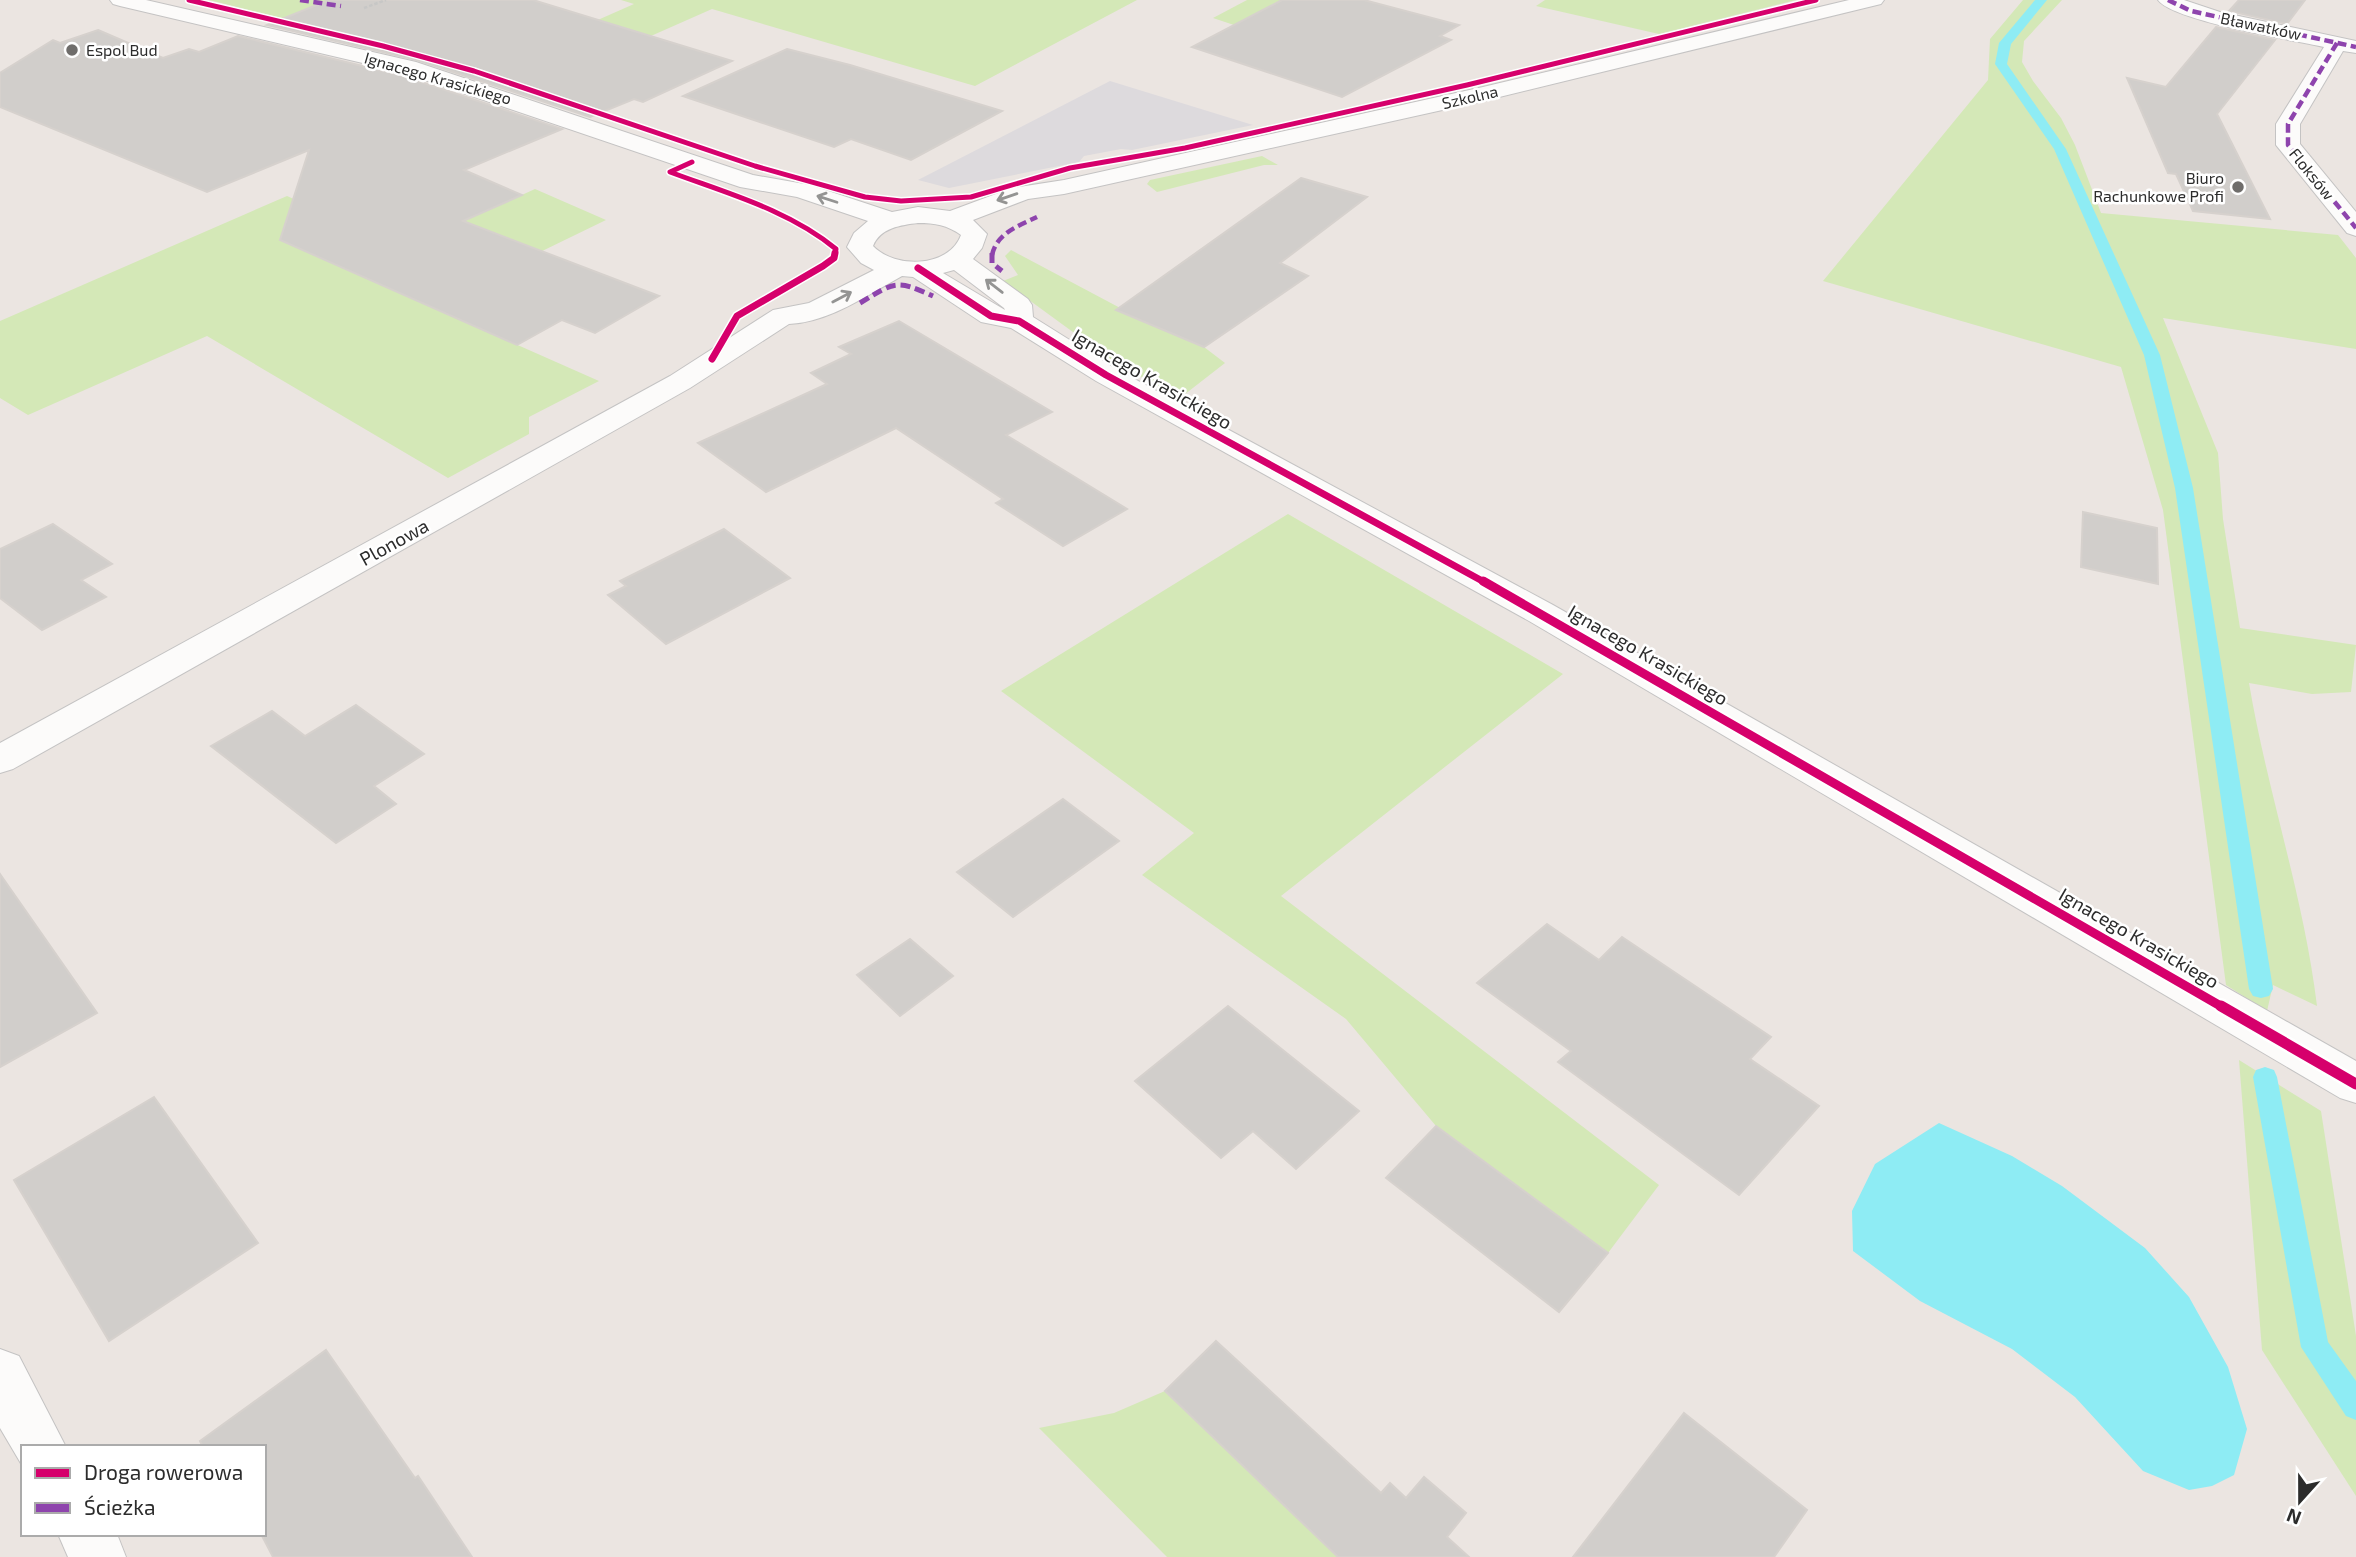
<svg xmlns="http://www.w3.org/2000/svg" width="2356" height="1557" viewBox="0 0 2356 1557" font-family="'Exo 2',sans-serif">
<rect width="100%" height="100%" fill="#ebe5e1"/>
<polygon fill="#dddadd" points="1110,81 1253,125 1132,150 1121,149 1084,156 1079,162 949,188 918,180"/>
<g fill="#d4e8b7">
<polygon points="209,0 395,0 321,28"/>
<polygon points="621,0 1137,0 975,86 712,9 540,85 566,34 634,4"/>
<polygon points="1247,0 1281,0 1234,25 1213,18"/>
<polygon points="1545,0 1796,0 1659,34 1536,6"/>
<path d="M2023,0H2062L2024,41L2022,62L2033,81L2061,118L2075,145L2101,213L2338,235L2356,258V349L2163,318L2218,453L2223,519L2240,628L2356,645L2351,692L2312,694L2249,683C2267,791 2304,897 2317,1006L2273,985L2267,1011L2226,985L2163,510L2121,367L1823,281L1988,80L1990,39Z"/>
<polygon points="1262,156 1278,165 1264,165 1157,192 1147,184 1150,180"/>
<polygon points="535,189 606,220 429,306 599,381 529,417 529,434 448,478 207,336 28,415 0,398 0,321 287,196 404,248"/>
<polygon points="1011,250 1156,327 1204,347 1225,363 1180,398 1114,362 1003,281 1018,275 1005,256"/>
<polygon points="1288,514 1563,674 1281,896 1659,1185 1608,1253 1436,1126 1346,1019 1142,875 1194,833 1001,691"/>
<polygon points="2239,1060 2321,1111 2356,1336 2356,1496 2262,1350"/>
<polygon points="1165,1391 1338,1557 1167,1557 1039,1428 1114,1413"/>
</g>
<polygon fill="#8eecf4" points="1939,1123 2012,1156 2062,1186 2145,1248 2189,1297 2228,1367 2247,1429 2234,1475 2212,1486 2189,1490 2143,1471 2075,1397 2012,1349 1920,1301 1853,1251 1852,1211 1875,1164"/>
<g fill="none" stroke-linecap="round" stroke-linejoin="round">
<g fill="#8eecf4" fill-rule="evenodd">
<polygon points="2035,0 2047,0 2011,44 2007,64 2066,149 2160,355 2193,488 2273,989 2269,996 2261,998 2253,996 2249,989 2175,488 2144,355 2054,149 1995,64 1999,43"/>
<polygon points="2265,1067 2274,1070 2277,1077 2328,1342 2356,1381 2356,1420 2346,1416 2301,1347 2253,1077 2256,1070"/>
</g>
</g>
<g fill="#d1cecb" stroke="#d6d1cd" stroke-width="2">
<polygon points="329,0 533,0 732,61 643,102 634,99 590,117 417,60 267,25"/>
<polygon points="1282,0 1364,0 1459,25 1440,36 1451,40 1342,97 1192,47"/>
<polygon points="2239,0 2305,0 2287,24 2229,11"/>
<polygon points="2216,27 2275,40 2217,114 2270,219 2193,211 2176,174 2168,173 2127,78 2166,87"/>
<polygon points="98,30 163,58 189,49 199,52 238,36 400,75 562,129 464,170 522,195 463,221 659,296 595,333 562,320 517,345 280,240 309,150 207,192 0,107 0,73 53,40 60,43"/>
<polygon points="787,49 850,65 1002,111 911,160 851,139 834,147 683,96"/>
<polygon points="1301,178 1367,197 1280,263 1308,276 1204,347 1116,310"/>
<polygon points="899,321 1052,412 1006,435 1127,509 1063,546 996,503 1003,499 896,428 766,492 698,443 827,384 811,373 851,354 839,347"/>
<polygon points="2083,512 2157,528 2158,584 2081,567"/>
<polygon points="53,524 112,564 81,580 106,597 42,630 0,598 0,549"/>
<polygon points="724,529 790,578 666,644 608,595 626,586 620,581"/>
<polygon points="356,705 424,754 374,786 396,804 336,843 211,746 272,711 305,736"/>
<polygon points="1063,799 1119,841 1013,917 957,872"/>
<polygon points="0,874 97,1013 0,1067"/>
<polygon points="1547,924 1599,960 1622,937 1771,1037 1750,1059 1819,1106 1739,1195 1558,1062 1571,1051 1477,983"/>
<polygon points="910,939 953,976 900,1016 857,975"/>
<polygon points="1228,1006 1359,1111 1296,1169 1253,1131 1221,1158 1135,1081"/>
<polygon points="154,1097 258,1243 109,1341 14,1180"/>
<polygon points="1436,1126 1608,1253 1559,1312 1386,1178"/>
<polygon points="1216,1341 1381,1493 1390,1483 1406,1498 1424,1477 1466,1513 1447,1537 1469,1557 1338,1557 1165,1391"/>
<polygon points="326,1350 415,1478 418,1476 472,1557 273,1557 261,1534 264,1534 264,1447 203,1447 200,1441"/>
<polygon points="1684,1413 1807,1510 1774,1557 1573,1557"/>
</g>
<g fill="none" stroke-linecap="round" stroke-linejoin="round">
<defs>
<g id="street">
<path d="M110,0H146L416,62L753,175L810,185L892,212L918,207L950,211L1012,188L1064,180L1483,87L1849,0H1884L1881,4L1483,101L1064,194L1028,199L973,220L987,234L982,248L973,259L1028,299L1032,305L1033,317L1116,369L1553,605L2356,1061V1103L2340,1098L1529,621L1096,381L1011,328L981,322L913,277L902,276C867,295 830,322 789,324L690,388L13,769L0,773V743L670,376L773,310L809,303L874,270L861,263L847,247L854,233L868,221L797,197L740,187L401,72L120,6L113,4ZM918,223C935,223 947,225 961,235C949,268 895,269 873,246C880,228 901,225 918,223ZM954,270L1004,308L1005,310L943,273Z"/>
<path d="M2158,0H2184L2220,12L2356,41V53L2343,51L2300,124V144L2356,212V236L2347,233L2276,145V124L2324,47C2293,40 2173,21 2158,0Z"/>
<polygon points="0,1349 19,1356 66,1447 23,1447 23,1467 0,1428"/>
<polygon points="58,1534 117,1534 126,1557 68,1557"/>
</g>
</defs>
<use href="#street" stroke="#c4c3c3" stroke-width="2"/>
<polyline stroke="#c7c7c6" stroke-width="2.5" stroke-dasharray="3.5 2" stroke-linecap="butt" points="364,8 386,0"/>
<use href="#street" fill="#fcfbfa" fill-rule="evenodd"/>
<g stroke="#8e44ad" stroke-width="4.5" stroke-dasharray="9 4.5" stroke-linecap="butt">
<polyline points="300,0 341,6"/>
<polyline points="2168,0 2191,11 2356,47"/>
<polyline points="2337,43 2288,124 2288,145 2356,228"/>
<path d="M992,255C997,233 1018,226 1037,217"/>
</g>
<g stroke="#8e44ad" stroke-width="5" stroke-dasharray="10 5" stroke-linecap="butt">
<polyline points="992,253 992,263 1002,271"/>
<path d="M860,303C895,282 895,279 933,296"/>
</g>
<defs>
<g id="cycleway-far3">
<polyline points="189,0 383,46 474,71 755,166 865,197 901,201 971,197 1070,168 1185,148 1467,85 1816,0"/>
<path d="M692,162L670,172C726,193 789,210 836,249L835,255"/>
</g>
<g id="cycleway-far2">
<polyline points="918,268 991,316 1019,321 1106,375 1486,583"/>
<polyline points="712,359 737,316 823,266 834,258 835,253"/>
</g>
<polyline id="cycleway-far1" points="1483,581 2224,1008"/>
<polyline id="cycleway" points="2221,1006 2356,1084"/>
</defs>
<use href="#cycleway-far3" stroke="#fff" stroke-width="8"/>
<use href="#cycleway-far2" stroke="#fff" stroke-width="10"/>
<use href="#cycleway-far1" stroke="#fff" stroke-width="13"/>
<use href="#cycleway" stroke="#fff" stroke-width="16"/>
<use href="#cycleway-far3" stroke="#d6006c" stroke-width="5"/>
<use href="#cycleway-far2" stroke="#d6006c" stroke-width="7"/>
<use href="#cycleway-far1" stroke="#d6006c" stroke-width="9"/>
<use href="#cycleway" stroke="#d6006c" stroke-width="11"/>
</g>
<defs><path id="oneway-shaft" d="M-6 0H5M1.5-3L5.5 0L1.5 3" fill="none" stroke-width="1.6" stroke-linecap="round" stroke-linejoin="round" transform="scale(1.75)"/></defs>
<g stroke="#949493">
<use href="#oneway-shaft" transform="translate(1007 197) rotate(161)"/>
<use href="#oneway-shaft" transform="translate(827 199) rotate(-162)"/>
<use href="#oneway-shaft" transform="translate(994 286) rotate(-142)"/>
<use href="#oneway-shaft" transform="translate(842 297) rotate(-28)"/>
</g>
<g fill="#6f6d6b" stroke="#fff" stroke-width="2.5">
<circle cx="72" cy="50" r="7"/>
<circle cx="2238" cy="187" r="7"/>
</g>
<g text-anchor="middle" stroke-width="5" stroke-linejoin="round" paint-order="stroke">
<g font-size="16" fill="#2c2c2c" stroke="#fff">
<text transform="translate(2261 26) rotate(12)" y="6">Bławatków</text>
<text transform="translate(438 78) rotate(16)" y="6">Ignacego Krasickiego</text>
<text transform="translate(1470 97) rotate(-13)" y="6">Szkolna</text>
<text transform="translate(2312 174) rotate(51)" y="6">Floksów</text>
</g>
<g font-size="16" fill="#2c2c2c" stroke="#fff" text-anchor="start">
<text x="86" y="56">Espol Bud</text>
<text x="2224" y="184" text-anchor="end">Biuro<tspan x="2224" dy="18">Rachunkowe Profi</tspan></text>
</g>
<g font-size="19" fill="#2c2c2c" stroke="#fff">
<text transform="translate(1152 379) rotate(30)" y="7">Ignacego Krasickiego</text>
<text transform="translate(394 542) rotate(-29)" y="7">Plonowa</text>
<text transform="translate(1648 655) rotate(30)" y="7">Ignacego Krasickiego</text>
<text transform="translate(2139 938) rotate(30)" y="7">Ignacego Krasickiego</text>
</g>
</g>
<rect x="21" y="1445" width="245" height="91" fill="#ffffff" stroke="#ababab" stroke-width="2"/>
<rect x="35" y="1468" width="35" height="10" fill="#d6006c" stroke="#ababab" stroke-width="2"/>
<text x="84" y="1480" font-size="21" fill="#2c2c2c">Droga rowerowa</text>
<rect x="35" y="1503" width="35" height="10" fill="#8e44ad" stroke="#ababab" stroke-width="2"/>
<text x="84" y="1515" font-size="21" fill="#2c2c2c">Ścieżka</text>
<g transform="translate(2300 1501) rotate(201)" stroke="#ffffff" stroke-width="5" paint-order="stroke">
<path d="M0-5L12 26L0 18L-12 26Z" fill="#2c2c2c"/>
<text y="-10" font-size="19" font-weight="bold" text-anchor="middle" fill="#2c2c2c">N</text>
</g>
</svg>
